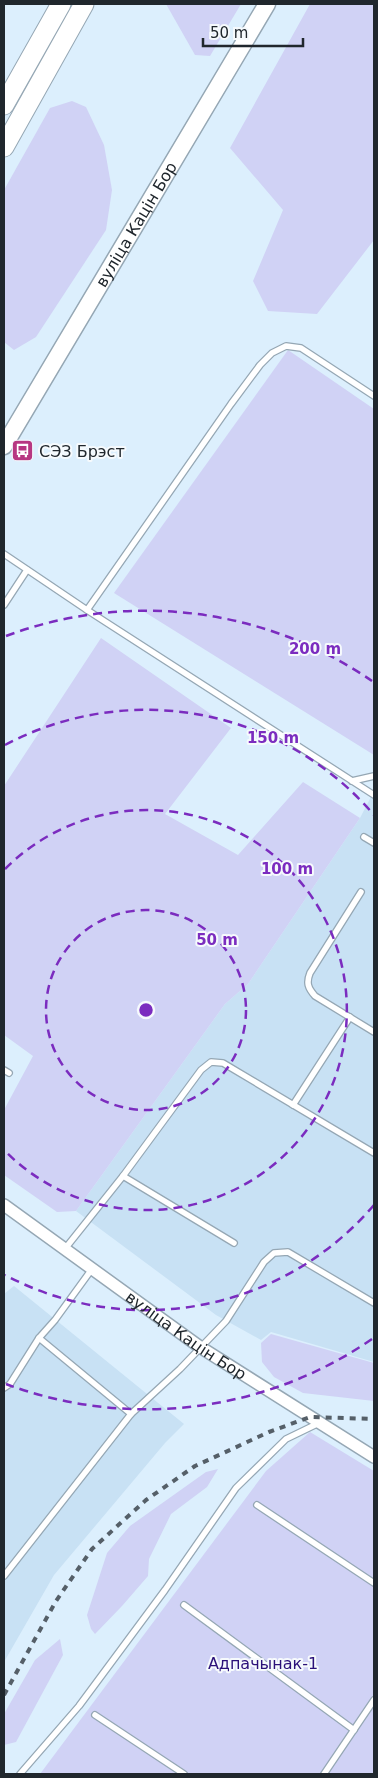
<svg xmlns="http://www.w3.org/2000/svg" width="378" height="1778" viewBox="0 0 378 1778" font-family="'DejaVu Sans',sans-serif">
<rect width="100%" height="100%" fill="#dceffd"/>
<g fill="#c8e1f4">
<polygon points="374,791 374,1362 271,1332 261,1340 216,1315 76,1211 225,1004 248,984 360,818"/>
<polygon points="14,1286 184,1424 165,1443 54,1575 4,1662 4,1294"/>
</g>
<g fill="#d0d2f5">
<polygon points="166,4 241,4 210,56 195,55"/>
<polygon points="310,4 374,4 374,240 317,314 268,311 253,281 283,210 230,148"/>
<polygon points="72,101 86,107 104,145 112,190 106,230 36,337 14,350 4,342 4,190 50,108"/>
<polygon points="288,350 374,409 374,755 114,593"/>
<polygon points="101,638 231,728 165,814 238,855 303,782 360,818 248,984 225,1004 76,1211 57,1212 4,1175 4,1110 33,1056 4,1035 4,786"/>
<polygon points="271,1334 374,1363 374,1401 303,1393 274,1377 262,1362 261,1343"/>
<polygon points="310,1432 374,1471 374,1774 40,1774 266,1471"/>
<polygon points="218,1469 207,1487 171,1514 149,1559 148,1576 122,1606 95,1634 91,1629 87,1615 107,1553 130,1526 206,1472"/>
<polygon points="60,1639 63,1655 16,1742 4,1745 4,1714 35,1660"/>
</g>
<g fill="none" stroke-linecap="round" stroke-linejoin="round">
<defs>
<g id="service">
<polyline points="4,554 87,610 374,795"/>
<polyline points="4,605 27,570"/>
<polyline points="87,610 231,404 260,365 272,353 286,346 301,348 374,396"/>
<polyline points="352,781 374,776"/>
<polyline points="364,837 374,843"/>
<path d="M361,892L310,973C306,983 308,988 315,996L374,1032"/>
<polyline points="4,1070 9,1073"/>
<polyline points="293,1105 350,1017"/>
<polyline points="234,1243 123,1176 201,1070 211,1062 223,1063 374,1153"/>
<polyline points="64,1250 123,1176"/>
<polyline points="4,1388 10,1384 39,1338 55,1320 92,1269"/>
<polyline points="131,1414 180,1369 226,1321 264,1262 274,1253 288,1252 374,1303"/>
<polyline points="257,1505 374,1583"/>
<polyline points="4,1576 131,1414 39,1338"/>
<polyline points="184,1605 354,1730"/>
<polyline points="95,1715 184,1774"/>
<polyline points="20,1774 79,1706 165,1590 236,1488 286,1439 319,1423"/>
<polyline points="324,1774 374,1700"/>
</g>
<g id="minor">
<path id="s1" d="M4,1205L200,1347L374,1457"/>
</g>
<g id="secondary">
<path id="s2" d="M4,446L267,4"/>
</g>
<g id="trunk">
<polyline points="4,105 61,4"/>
<polyline points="4,147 84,4"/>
</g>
</defs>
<use href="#service" stroke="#95a7b4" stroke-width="8"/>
<use href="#minor" stroke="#95a7b4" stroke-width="14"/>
<use href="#secondary" stroke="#95a7b4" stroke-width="19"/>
<use href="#trunk" stroke="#95a7b4" stroke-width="21"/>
<use href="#service" stroke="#fff" stroke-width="5.5"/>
<use href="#minor" stroke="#fff" stroke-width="11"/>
<use href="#secondary" stroke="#fff" stroke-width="16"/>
<use href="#trunk" stroke="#fff" stroke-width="19"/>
<polyline stroke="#555f68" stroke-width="4" stroke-dasharray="6 6" stroke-linecap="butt" points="4,1695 56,1601 92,1549 146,1500 195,1466 269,1432 310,1417 374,1419"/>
</g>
<g fill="none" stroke="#7b2cbf" stroke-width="2.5" stroke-dasharray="9 6">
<circle cx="146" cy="1010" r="100"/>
<path d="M5 869A200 200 0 1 1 5 1151"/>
<path d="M374 1205A300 300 0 0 1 5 1275M5 745A300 300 0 0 1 374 815"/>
<path d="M372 1339A399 399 0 0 1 6 1384M6 636A399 399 0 0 1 372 681"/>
</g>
<defs>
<symbol id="bus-square" viewBox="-11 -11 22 22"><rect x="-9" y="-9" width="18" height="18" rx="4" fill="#b73782" stroke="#f6fafd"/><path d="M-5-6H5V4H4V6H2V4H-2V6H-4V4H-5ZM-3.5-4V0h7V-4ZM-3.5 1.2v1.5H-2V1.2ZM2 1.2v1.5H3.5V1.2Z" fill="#fff"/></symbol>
</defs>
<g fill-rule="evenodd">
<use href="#bus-square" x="10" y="438" width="25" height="25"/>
</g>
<g text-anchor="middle" stroke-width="4" stroke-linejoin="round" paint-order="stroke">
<g font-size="16" fill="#20272d" stroke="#f6fafd">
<text dy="6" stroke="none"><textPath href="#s2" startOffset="258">вуліца Кацін Бор</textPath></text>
<text dy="6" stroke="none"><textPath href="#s1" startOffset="224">вуліца Кацін Бор</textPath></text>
</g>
<g font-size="16" fill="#20272d" stroke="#f6fafd" text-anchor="start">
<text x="39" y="457">СЭЗ Брэст</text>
</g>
<g font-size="16" fill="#2b1179" stroke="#f6fafd">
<text x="263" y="1669">Адпачынак-1</text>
</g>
</g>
<circle cx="146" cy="1010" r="8" fill="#7b2cbf" stroke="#f6fafd" stroke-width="2.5"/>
<g font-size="15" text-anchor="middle" font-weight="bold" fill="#7b2cbf" stroke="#f6fafd" stroke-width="4" stroke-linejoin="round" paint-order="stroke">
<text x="315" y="654">200 m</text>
<text x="273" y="743">150 m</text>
<text x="287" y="874">100 m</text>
<text x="217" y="945">50 m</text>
</g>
<rect width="378" height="1778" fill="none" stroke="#20272d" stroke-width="10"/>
<path d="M203 38v8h100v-8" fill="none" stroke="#20272d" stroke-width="2.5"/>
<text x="210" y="38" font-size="15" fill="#20272d" stroke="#f6fafd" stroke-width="4" paint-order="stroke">50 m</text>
</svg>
